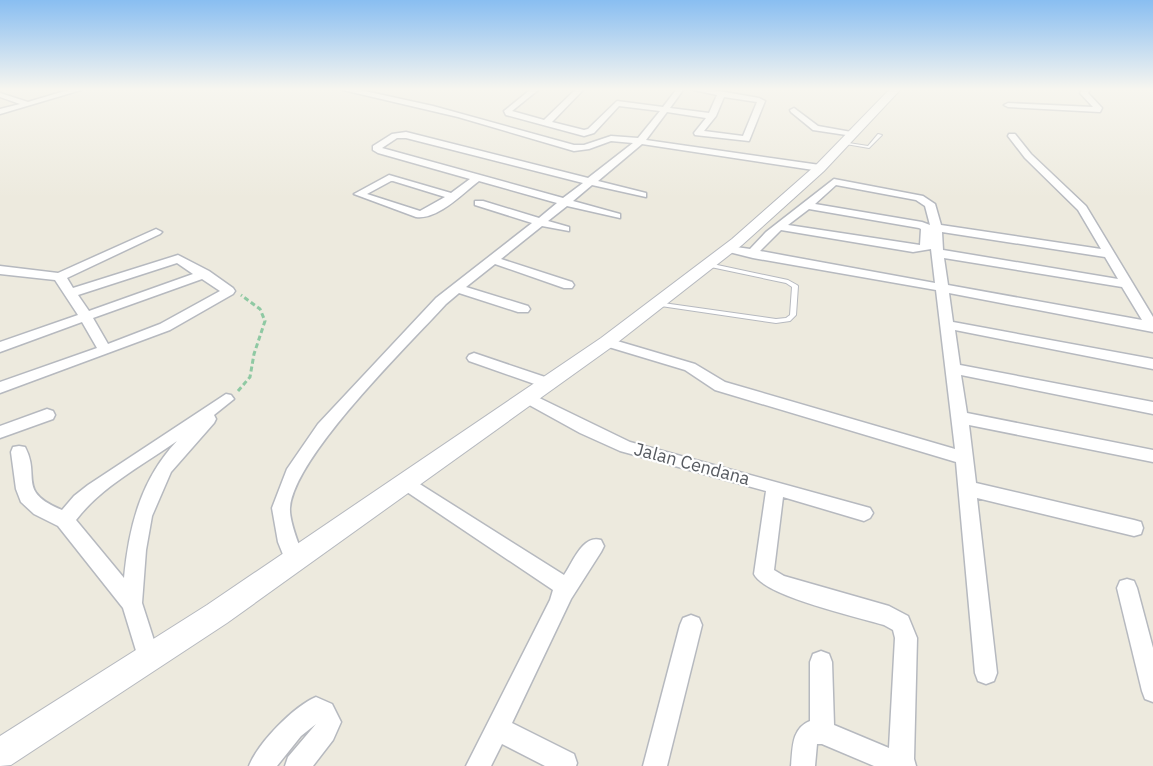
<svg xmlns="http://www.w3.org/2000/svg" width="1153" height="766" viewBox="0 0 1153 766" font-family="'IBM Plex Sans',sans-serif">
<rect width="100%" height="100%" fill="#edeade"/>
<g fill="none" stroke-linecap="round" stroke-linejoin="round">
<defs>
<g id="service">
<polygon points="878,134 882,135 869,148 840,143 842,142 868,146"/>
<polygon points="708,263 788,280 797,285 798,286 796,315 790,321 776,323 654,305 653,304 654,303 656,302 776,319 786,318 790,315 792,287 786,283 706,266 706,264"/>
</g>
<g id="minor">
<polygon points="68,90 81,90 0,114 0,109 20,104 0,97 0,93 28,102"/>
<path d="M343,90H360L433,106L574,145H584L611,136L638,138L660,111L619,106L594,133L584,136L506,115L504,111L530,90H538L512,111L544,120L575,90H583L552,122L584,130L588,129L617,101L663,107L676,90H683L670,108L709,113L717,95L694,90H713L759,98L765,101L749,141L695,135L694,133L706,118L667,112L646,140L820,165L825,168L820,171L642,144L598,181L646,193V197L592,185L573,201L620,214V218L567,206L548,221L569,227V231L542,226L501,259L572,282L574,285L572,288H564L495,264L466,287L528,306L530,309L528,312H518L459,293L446,304C409,345 294,456 290,508C289,522 300,547 305,561L302,567L295,570L288,567L278,542L272,508L287,469L318,424L436,298L532,223L475,205V201H483L539,218L557,203L479,181C463,193 438,220 416,217L354,194L389,175L451,193L470,179L378,153L373,150V146L392,134L406,132L588,178L633,143L611,141L589,149L574,151L458,117ZM724,97L757,102L743,136L704,131L716,116ZM397,138H406L583,183L563,198L382,148ZM391,181H393L445,197L420,211L367,194Z"/>
<polygon points="1082,90 1090,90 1088,93 1102,108 1100,112 1008,107 1004,105 1008,103 1093,107 1080,93"/>
<polygon points="794,108 818,126 857,133 853,136 813,130 791,112 790,110"/>
<path d="M1009,134H1015L1031,154L1086,206L1153,317V332L949,293L953,322L1153,359V369L955,330L960,365L1153,402V414L961,375L967,413L1153,450V462L969,425L976,483L1134,520L1141,522L1143,528L1141,534L1134,536L977,498L997,673L994,681L986,684L978,681L975,673L956,462L715,390L685,370L602,345L600,342L607,338L695,364L725,382L955,449L936,290L753,258L725,251L723,249L729,246L750,249L766,232L834,179L923,196L935,204L941,225L1101,249L1078,210L1025,158L1008,136ZM836,185L916,200L925,206L930,225L922,222L815,204ZM809,209L919,228L921,229L920,245L788,225ZM781,230L913,252L931,249L935,283L760,251ZM942,232L1105,257L1118,279L943,250ZM944,258L1122,287L1142,320L948,285Z"/>
<path d="M156,229L162,232L160,234L67,278L73,288L178,255L209,271L233,288L235,291L233,294L170,330L0,393V382L97,348L82,322L0,352V342L78,315L55,280L0,274V266L58,273ZM177,263L193,274L89,311L78,295ZM202,279L220,291L160,324L108,344L93,318Z"/>
<polygon points="474,353 551,379 554,383 546,388 469,361 467,358 469,355"/>
<path d="M527,392L630,442L870,508L873,513L870,518L864,521L783,497L774,570L784,576L889,606L908,616L917,638L914,759L916,766H874L822,744H817L815,766H791C793,748 791,729 810,721V662L813,654L821,651L829,654L832,662L834,725L889,748L895,638L893,630L884,625C858,617 764,596 754,574L766,491L620,451L580,433L522,401L519,397L522,393Z"/>
<path d="M226,394L231,395L234,399L214,415L216,419L214,423L171,472L152,516L146,550L142,603L160,659L157,667L149,670L141,667L123,608L58,526L34,514L21,502L16,489L11,452L13,447L19,446L25,447C41,477 16,491 62,510L74,496L88,485ZM177,441C141,479 129,526 124,578L76,520C101,487 143,465 177,441Z"/>
<polygon points="47,409 53,411 55,415 53,419 0,438 0,426"/>
<path d="M407,476L564,575C573,562 583,534 601,540L604,546L601,552L571,599L512,723L574,754L577,763L576,766H545L502,744L491,766H466L550,600L553,590L401,488L398,483L401,478Z"/>
<polygon points="1127,579 1134,581 1137,588 1153,648 1153,702 1145,699 1142,691 1117,588 1120,581"/>
<polygon points="691,615 699,618 702,625 667,766 643,766 680,625 683,618"/>
<path d="M316,697L332,704L341,722L333,740L313,766H285L288,757L316,724L301,736L277,766H249C258,743 293,707 316,697Z"/>
</g>
<polygon id="tertiary" points="889,90 900,90 824,171 742,245 613,346 227,623 11,765 0,766 0,736 207,605 601,338 732,239 816,165"/>
</defs>
<use href="#service" stroke="#b6b9bf" stroke-width="2"/>
<use href="#minor" stroke="#b6b9bf" stroke-width="3"/>
<use href="#tertiary" stroke="#b6b9bf" stroke-width="2"/>
<polyline stroke="#8fc9a3" stroke-width="3" stroke-dasharray="5 3" stroke-linecap="butt" points="238,391 250,377 254,354 265,321 260,309 241,295"/>
<use href="#service" fill="#fff" fill-rule="evenodd"/>
<use href="#minor" fill="#fff" fill-rule="evenodd"/>
<use href="#tertiary" fill="#fff" fill-rule="evenodd"/>
</g>
<linearGradient id="sky" x2="0" y2="1"><stop stop-color="#89bef1"/><stop offset="0.45" stop-color="#f7f6f0"/><stop offset="1" stop-color="#f7f6f0" stop-opacity="0"/></linearGradient>
<rect width="1153" height="198" fill="url(#sky)"/>
<g text-anchor="middle" stroke-width="4.5" stroke-linejoin="round" paint-order="stroke">
<g font-size="18" fill="#575b61" stroke="#fff">
<text transform="translate(692 464) rotate(15)" y="6">Jalan Cendana</text>
</g>
</g>
</svg>
